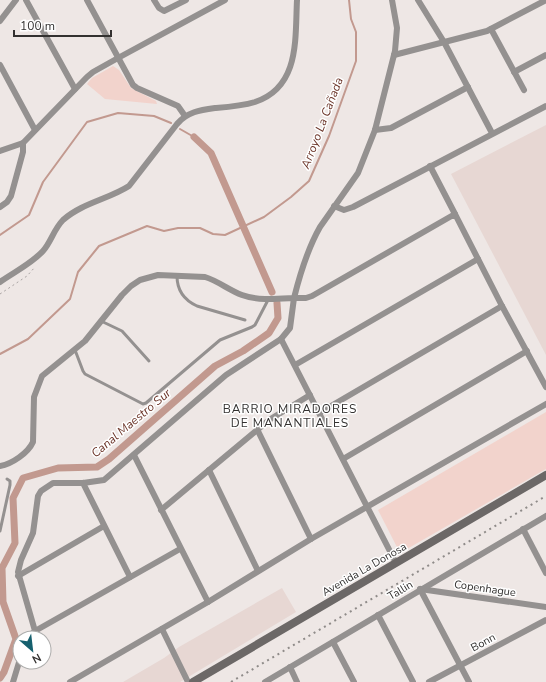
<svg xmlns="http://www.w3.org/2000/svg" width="546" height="682" viewBox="0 0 546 682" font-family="'Nunito Sans',sans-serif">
<rect width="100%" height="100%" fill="#eee7e5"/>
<g fill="#e7d7d3">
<polygon points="546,125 546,355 451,174"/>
<polygon points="282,588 296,612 180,682 123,682 164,658 179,647"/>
</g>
<g fill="#f2d3cc">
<polygon points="113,66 119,70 131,88 156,101 157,104 105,99 87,84 92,78"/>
<polygon points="546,412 546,469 400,553 378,510"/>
</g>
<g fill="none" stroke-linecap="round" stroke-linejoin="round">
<g stroke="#c2998f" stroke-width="2">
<polyline points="180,129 194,137"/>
<polyline points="0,235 29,215 43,182 87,122 118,113 154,116 171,123"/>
<polyline points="0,354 28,339 70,299 78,272 99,246 147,226 164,231 178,228 200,228 213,234 225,235 264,217 291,197 309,181 329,136 356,61 356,32 351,19 349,0"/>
</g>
<g stroke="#c2998f" stroke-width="7">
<polyline points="194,137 211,153 272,292"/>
<polyline points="0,678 4,672 16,639 3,602 2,568 15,543 13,498 23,478 58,468 97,467 109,459 215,366 243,351 269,333 278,318 277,303"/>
</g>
<polyline stroke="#a9a4a3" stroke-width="1" stroke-dasharray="2 3" stroke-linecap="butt" points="0,294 27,276 35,267"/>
<g stroke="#949190" stroke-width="3">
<path d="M177,276C177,291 184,300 197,306L245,320"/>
<polyline points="101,321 122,331 149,361"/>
<polyline points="75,350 83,371 85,374 143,404 146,403 220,340 252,327 255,325 268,300"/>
<polyline points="0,531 10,485 10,481 7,479"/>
</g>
<g stroke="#949190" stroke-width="6">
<polyline points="26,0 75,89"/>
<polyline points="87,0 133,85 137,88 178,106 185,116"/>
<polyline points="154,0 159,8 164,11 186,0"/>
<polyline points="418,0 444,42 492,133"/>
<polyline points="0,21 16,0"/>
<polyline points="491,29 524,90"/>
<polyline points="394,55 487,31 546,0"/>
<polyline points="0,65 35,130"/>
<polyline points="514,72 546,55"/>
<polyline points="375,130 391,128 468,87"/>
<polyline points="0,151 23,143"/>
<polyline points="430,166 455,214"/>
<polyline points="334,206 344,210 353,207 546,106"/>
<polyline points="0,207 7,202 11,196 23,152 23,143 87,77 93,72 118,58 225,0"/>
<path d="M0,282C14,272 31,264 43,251C51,242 54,229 63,220C82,203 109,199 129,186L177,124C187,112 200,110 215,108C228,107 242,106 255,102C300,87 295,39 297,0"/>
<polyline points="281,339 396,563"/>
<polyline points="295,365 478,259"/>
<polyline points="319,413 502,306"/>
<polyline points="257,429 311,539"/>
<polyline points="134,455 208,602"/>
<polyline points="343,459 527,351"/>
<path d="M0,466C12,464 28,453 33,442L34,397L42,376L85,341L122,295L131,286L140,280L158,275L205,277C218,281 229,290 242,295C258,301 277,299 294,298C300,274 308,248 320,227L358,173L375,130L395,51L397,28L392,0"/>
<polyline points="209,470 258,571"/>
<polyline points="83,483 130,577"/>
<polyline points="161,510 269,420 310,395"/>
<polyline points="523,529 546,573"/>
<polyline points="18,576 104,526"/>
<polyline points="420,589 546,607"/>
<polyline points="420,589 469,682"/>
<polyline points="378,615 413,682"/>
<polyline points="162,629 188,682"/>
<polyline points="35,631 180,549"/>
<polyline points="27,638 35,631 18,572 21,560 33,533 38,496 41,491 53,483 83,483 104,480 226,375 281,339 290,328 294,298 306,298 312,296 455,214 502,306 546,387"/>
<polyline points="333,642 354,682"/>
<polyline points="290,667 297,682"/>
<polyline points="13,682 20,659"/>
<polyline points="70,682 208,602 311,539 546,404"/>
<polyline points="265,682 546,516"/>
<polyline points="429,682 546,620"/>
</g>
<polyline stroke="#6c6867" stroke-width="8" points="193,682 546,475"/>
<polyline stroke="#8f8b89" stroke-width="2" stroke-dasharray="2 4" stroke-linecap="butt" points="231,682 546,496"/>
</g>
<g text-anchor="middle" stroke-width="3" stroke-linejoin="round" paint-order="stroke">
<g font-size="11" fill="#333130" stroke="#fff">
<text transform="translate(364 569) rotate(-30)" y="4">Avenida La Donosa</text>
<text transform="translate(485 588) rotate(8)" y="4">Copenhague</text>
<text transform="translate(400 590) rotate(-31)" y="4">Tallin</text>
<text transform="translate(483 642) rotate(-28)" y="4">Bonn</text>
</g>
<g font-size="12" font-style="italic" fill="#6b3428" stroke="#fff">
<text transform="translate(322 123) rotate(-69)" y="4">Arroyo La Cañada</text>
<text transform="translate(131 423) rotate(-40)" y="4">Canal Maestro Sur</text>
</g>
<g font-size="12" letter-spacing="1" fill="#333130" stroke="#fff">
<text x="290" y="413">BARRIO MIRADORES<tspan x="290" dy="14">DE MANANTIALES</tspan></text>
</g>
</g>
<g transform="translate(32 650) rotate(152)"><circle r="19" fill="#ffffff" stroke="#adadac"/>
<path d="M0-3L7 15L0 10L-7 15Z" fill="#16606e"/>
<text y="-6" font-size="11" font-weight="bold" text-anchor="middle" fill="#333130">N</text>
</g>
<path d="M14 30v6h97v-6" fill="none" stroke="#333130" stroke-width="2"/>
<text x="20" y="30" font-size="12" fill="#333130" stroke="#ffffff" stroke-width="3" paint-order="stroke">100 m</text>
</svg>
